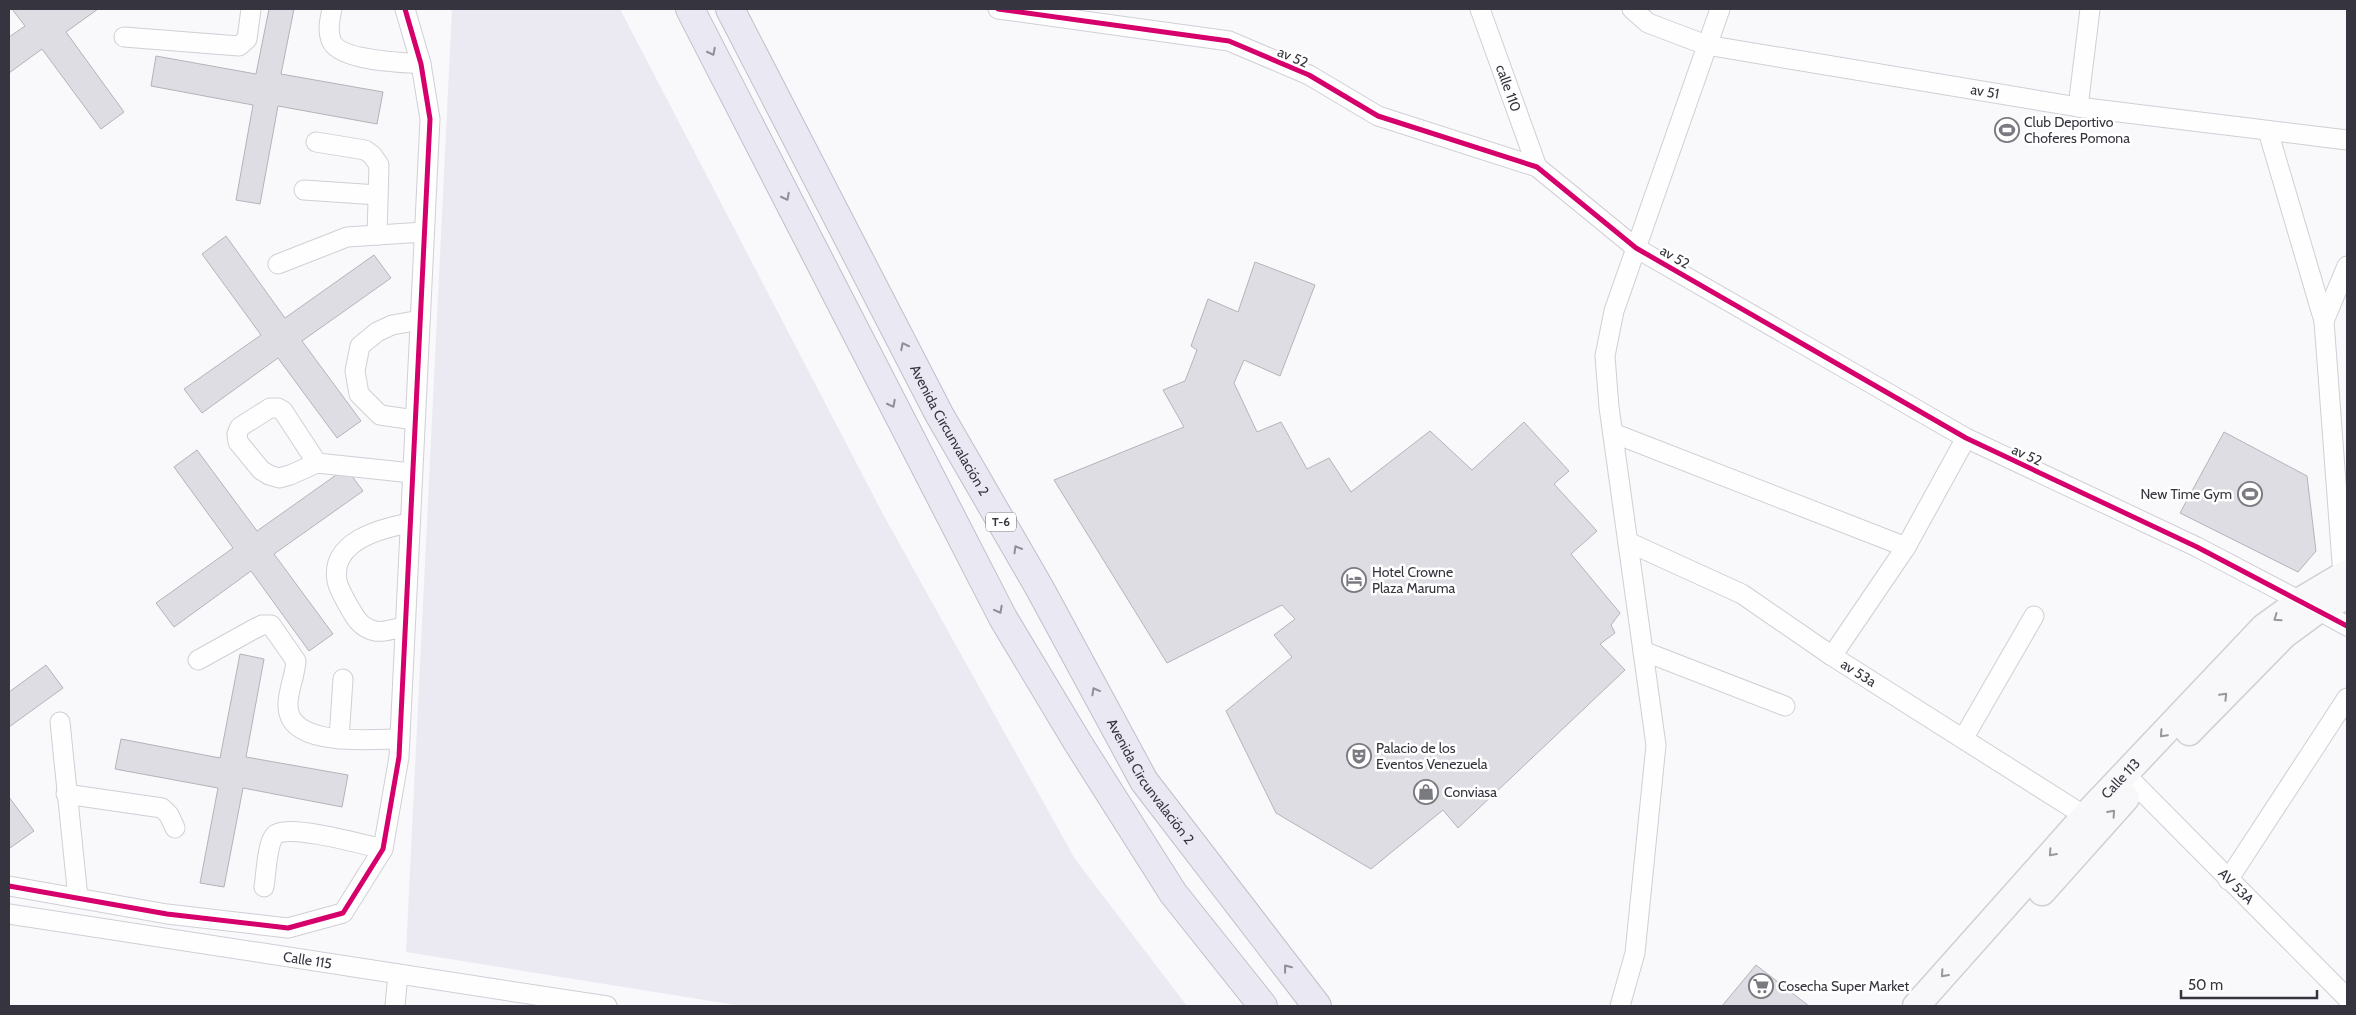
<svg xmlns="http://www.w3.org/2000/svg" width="2356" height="1015" viewBox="0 0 2356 1015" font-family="Cabin,sans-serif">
<rect width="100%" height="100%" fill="#f9f9fc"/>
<polygon fill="#ebeaf3" points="452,9 620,9 884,516 1075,859 1187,1006 742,1006 406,952"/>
<g fill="#dedde3" stroke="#b4b3b9">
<polygon points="12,9 98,9 66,32 124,112 101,129 42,49 9,73 9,37 25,26"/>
<polygon points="269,9 294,9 281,74 383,92 377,124 278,106 260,204 236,200 253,105 151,86 156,56 256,74"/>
<polygon points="226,236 285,318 374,255 391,278 302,341 361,421 337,438 278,358 202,413 184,389 261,335 202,254"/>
<polygon points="1255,262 1315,285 1280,376 1244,360 1234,383 1257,432 1281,422 1307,469 1329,458 1351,492 1430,431 1472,470 1524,422 1569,471 1554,484 1597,531 1571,554 1620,613 1611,625 1615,633 1600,644 1625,670 1458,828 1443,810 1371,869 1276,813 1226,711 1292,657 1274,635 1295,619 1282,605 1167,663 1054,480 1184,427 1163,390 1185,381 1197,350 1191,346 1208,299 1238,312"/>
<polygon points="2224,432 2307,476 2316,551 2298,572 2180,513"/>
<polygon points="197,450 257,531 346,468 363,491 274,554 333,634 309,651 251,571 174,627 156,603 233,548 174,467"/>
<polygon points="240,654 264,659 246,757 348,775 342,807 243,788 224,887 200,883 218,788 115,769 121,739 220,758"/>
<polygon points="46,665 63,688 9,727 9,692"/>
<polygon points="9,797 34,831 10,848 9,847"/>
<polygon points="1756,965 1809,1006 1722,1006"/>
</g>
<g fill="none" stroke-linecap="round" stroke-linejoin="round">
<defs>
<g id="street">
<path d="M332,9C330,19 327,30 331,40C338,61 401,62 421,64"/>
<polyline points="998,9 1229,41 1309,75 1378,116 1537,167 1636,248 1966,438 2197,547 2300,601"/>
<path id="s1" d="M1480,9L1537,167"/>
<path id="s2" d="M1632,9L1648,23L1706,45L2078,107L2347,140"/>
<polyline points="124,37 239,46 247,39 251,9"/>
<polyline points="2078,107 2090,9"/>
<polyline points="2268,131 2324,321"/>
<polyline points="316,142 365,150 372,155 379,165 377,235"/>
<polyline points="304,190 378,195"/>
<polyline points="278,264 347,237 424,232"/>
<polyline points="415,420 380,415 359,394 355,371 360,346 377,332 392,325 420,320"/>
<polyline points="1613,433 1906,547"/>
<polyline points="317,463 283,411 278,408 270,408 240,427 237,434 238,442 261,470 269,475 279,478 290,475 317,463 412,473"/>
<path id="s3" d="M1628,542L1742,594L1832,656L2085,816"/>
<polyline points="2343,576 2324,321 2347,266"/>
<polyline points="2318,610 2347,626"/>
<path d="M405,627C396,628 383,633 375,631C360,628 355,617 348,605C344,598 339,589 337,581C330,541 382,528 410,523"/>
<polyline points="1643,651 1785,706"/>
<polyline points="1832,656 1906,547 1966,438"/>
<path d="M198,660L254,629L262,625H271L296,661C295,677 287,692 288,707C290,748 372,739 400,739"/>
<polyline points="60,722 78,898"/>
<polyline points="339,739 343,679"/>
<polyline points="1963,739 2034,616"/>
<path id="s4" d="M2125,774L2347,998"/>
<polyline points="66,794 162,808 169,815 175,828"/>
<polyline points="2228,880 2347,698"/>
<polyline points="9,886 167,914 288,928 343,913 383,849 399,757 430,119 421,64 405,9"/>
<path d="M264,887C266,875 267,843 275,835C286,823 366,845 383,849"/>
<path id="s5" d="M9,914L607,1006"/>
<polyline points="395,1006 398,974"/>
<polyline points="1620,1006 1635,953 1656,745 1609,407 1605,356 1614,311 1720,9"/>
</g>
<g id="secondary">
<polyline points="2189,732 2284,635 2318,610 2347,596"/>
<polyline points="2042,892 2126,798"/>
<path id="s6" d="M1916,1006L2085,816L2264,627L2300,601L2347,573"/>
</g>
<g id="highway">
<polyline points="690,9 1003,618 1078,743 1173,893 1263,1006"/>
<path id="s7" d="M730,9L939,414L1039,587L1144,781L1317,1006"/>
</g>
</defs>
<use href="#street" stroke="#cfcfd5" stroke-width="21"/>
<use href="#secondary" stroke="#cfcfd5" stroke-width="29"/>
<use href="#highway" stroke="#c0bfca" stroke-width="30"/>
<use href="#street" stroke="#fefeff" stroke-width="19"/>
<use href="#secondary" stroke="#f8f8fa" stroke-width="26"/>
<use href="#highway" stroke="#eae8f2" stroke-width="28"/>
<defs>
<g id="cycleway">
<polyline points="998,9 1229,41 1309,75 1378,116 1537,167 1636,248 1966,438 2197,547 2347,626"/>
<polyline points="9,886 167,914 288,928 343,913 383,849 399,757 430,119 421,64 405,9"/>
</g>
</defs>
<use href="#cycleway" stroke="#fff" stroke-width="8"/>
<use href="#cycleway" stroke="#d6006c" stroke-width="5"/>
</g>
<defs><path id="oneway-chevron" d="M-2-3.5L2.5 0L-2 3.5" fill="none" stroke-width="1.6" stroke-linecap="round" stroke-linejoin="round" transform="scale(1.25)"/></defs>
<g stroke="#908e98">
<use href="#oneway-chevron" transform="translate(712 52) rotate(63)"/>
<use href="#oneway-chevron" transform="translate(786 197) rotate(63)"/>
<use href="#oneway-chevron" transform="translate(904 346) rotate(-117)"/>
<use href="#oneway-chevron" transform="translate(892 404) rotate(63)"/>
<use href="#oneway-chevron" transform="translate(1017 549) rotate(-120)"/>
<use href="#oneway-chevron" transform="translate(999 610) rotate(62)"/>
<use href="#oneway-chevron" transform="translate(1095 691) rotate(-119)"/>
<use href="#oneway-chevron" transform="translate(1287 968) rotate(-128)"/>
</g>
<g stroke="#97969c">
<use href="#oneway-chevron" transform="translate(2277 618) rotate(145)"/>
<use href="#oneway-chevron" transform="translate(2224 696) rotate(-46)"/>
<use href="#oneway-chevron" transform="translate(2163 734) rotate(133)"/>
<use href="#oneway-chevron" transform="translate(2112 813) rotate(-48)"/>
<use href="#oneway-chevron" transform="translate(2052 853) rotate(132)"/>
<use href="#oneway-chevron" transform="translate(1944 974) rotate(132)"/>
</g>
<defs>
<symbol id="stadium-ring" viewBox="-11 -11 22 22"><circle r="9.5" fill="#fff" stroke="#7a7a81" stroke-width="1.5"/><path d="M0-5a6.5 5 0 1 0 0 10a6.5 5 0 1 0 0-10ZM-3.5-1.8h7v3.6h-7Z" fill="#7a7a81"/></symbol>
<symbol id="hotel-ring" viewBox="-11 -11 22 22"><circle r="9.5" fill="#fff" stroke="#7a7a81" stroke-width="1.5"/><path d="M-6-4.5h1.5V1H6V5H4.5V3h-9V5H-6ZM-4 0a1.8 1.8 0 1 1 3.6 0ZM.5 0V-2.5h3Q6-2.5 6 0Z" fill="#7a7a81"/></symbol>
<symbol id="theatre-ring" viewBox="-11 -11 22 22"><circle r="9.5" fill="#fff" stroke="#7a7a81" stroke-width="1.5"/><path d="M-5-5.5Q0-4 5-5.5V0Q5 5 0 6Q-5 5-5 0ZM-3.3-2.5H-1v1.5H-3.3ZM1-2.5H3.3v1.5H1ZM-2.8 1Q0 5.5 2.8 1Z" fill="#7a7a81"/></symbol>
<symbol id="shop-ring" viewBox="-11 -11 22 22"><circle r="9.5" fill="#fff" stroke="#7a7a81" stroke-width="1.5"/><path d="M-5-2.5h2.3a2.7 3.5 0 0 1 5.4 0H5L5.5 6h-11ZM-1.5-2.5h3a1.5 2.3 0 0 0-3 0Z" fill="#7a7a81"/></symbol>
<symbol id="supermarket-ring" viewBox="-11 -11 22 22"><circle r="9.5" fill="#fff" stroke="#7a7a81" stroke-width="1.5"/><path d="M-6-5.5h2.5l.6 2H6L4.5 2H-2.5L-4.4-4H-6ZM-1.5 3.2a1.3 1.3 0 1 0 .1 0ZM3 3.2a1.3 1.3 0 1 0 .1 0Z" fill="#7a7a81"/></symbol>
</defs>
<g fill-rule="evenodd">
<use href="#stadium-ring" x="1993" y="116" width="28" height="28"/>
<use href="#stadium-ring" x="2236" y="480" width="28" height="28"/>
<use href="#hotel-ring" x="1340" y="566" width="28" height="28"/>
<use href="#theatre-ring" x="1345" y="742" width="28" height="28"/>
<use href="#shop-ring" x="1412" y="778" width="28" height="28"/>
<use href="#supermarket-ring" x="1747" y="972" width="28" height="28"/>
</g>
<g text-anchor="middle" stroke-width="5" stroke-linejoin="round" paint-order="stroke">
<rect fill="#fff" stroke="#727279" stroke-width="1" x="986" y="512.5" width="30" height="19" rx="4"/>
<g font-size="12" font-weight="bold" fill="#36353f">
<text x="1001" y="526">T-6</text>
</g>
<g font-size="14" fill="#36353f" stroke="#fff">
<text transform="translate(1293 57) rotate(23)" y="5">av 52</text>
<text dy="5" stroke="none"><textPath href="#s1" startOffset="84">calle 110</textPath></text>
<text dy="5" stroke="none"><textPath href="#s2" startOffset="366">av 51</textPath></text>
<text transform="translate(1675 257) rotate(30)" y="5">av 52</text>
<text dy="5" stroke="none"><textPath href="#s7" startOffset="475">Avenida Circunvalación 2</textPath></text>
<text transform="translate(2027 455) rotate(25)" y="5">av 52</text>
<text dy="5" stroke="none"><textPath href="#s3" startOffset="266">av 53a</textPath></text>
<text dy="5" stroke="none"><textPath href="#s6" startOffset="306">Calle 113</textPath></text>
<text dy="5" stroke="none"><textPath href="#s7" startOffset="880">Avenida Circunvalación 2</textPath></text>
<text dy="5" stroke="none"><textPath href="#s4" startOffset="158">AV 53A</textPath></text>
<text dy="5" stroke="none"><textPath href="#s5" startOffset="302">Calle 115</textPath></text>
</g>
<g font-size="14" fill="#36353f" stroke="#fff" text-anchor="start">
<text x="2024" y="127">Club Deportivo<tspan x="2024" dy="16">Choferes Pomona</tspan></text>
<text x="2232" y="499" text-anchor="end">New Time Gym</text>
<text x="1372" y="577">Hotel Crowne<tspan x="1372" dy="16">Plaza Maruma</tspan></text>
<text x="1376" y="753">Palacio de los<tspan x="1376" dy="16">Eventos Venezuela</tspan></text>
<text x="1444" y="797">Conviasa</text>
<text x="1778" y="991">Cosecha Super Market</text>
</g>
</g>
<rect width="2356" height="1015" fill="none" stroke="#36353f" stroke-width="20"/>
<path d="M2181 990v8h136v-8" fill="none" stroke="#36353f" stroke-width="2.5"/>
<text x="2188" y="990" font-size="15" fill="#36353f" stroke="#ffffff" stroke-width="4" paint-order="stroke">50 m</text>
</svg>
